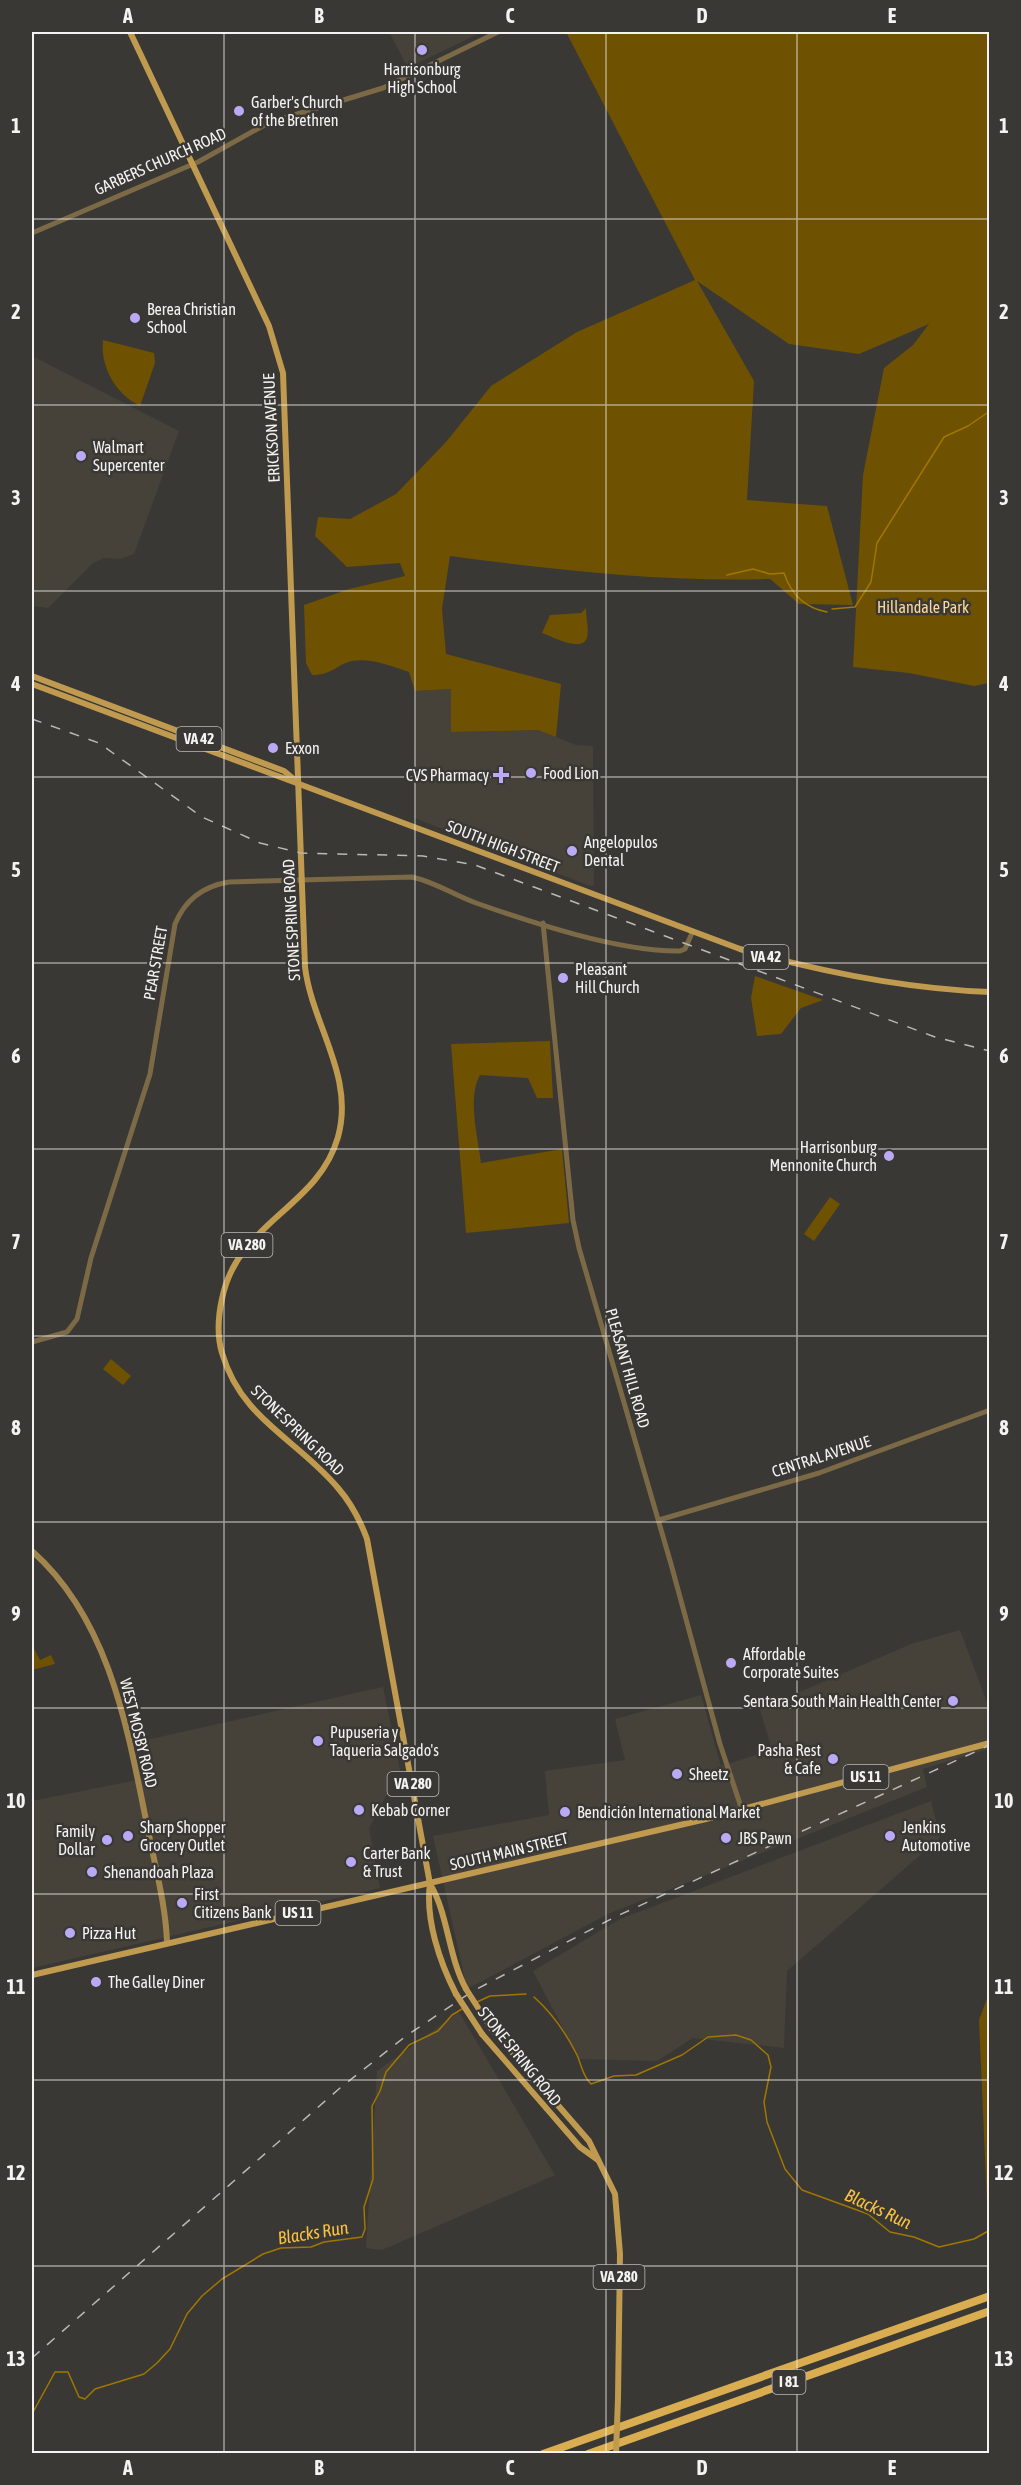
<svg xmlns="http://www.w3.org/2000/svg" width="1021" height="2485" viewBox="0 0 1021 2485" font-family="'Asap Condensed',sans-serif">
<rect width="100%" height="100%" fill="#393835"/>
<g fill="#46423a">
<polygon points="389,32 482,32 408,68"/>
<polygon points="32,356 179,431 134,554 120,559 104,558 93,563 48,608 32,606"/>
<polygon points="451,689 452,732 538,730 576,745 593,746 594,885 590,886 414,818 415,691"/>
<polygon points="960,1630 989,1708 989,1749 923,1769 927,1787 608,1914 467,1989 433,1836 549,1815 545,1771 625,1760 615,1719 701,1695 721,1766 772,1750 760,1709 911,1644"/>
<polygon points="383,1687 400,1770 369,1828 380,1888 32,1968 32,1801 152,1777 146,1740"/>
<polygon points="931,1801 940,1838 787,1971 784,2048 693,2038 657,2061 579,2059 533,1971 620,1919"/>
<polygon points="459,2012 555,2175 382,2250 366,2248 377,2071"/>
</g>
<g fill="#6f5102">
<path d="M566,32H989V683L974,686L909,673L853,667L863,475L884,368L913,345L929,324L859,354L789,344L697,281L754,381L747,500L827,506L853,605L799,604L770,579C662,582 556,570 450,556L442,609L446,654L561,684L556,737L538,730L451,732V689L415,691L409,672C391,666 371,658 352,661C337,664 333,675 312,675L306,663L304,605L349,589L405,576L400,563L347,567L315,536L318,517L350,519L396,494L446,442L491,386L577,332L695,280Z"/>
<path d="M103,340L154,353L155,363L140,406C115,394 100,366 103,340Z"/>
<path d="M586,608C586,616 589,630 587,638C582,653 551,636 542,633L550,615L581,613Z"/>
<polygon points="755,976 823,1000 801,1008 781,1034 757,1036 751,998"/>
<path d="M550,1041L553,1098H537L528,1078L480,1075C467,1098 478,1137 481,1163L562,1149L569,1223L466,1233L451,1044Z"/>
<polygon points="830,1197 840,1204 814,1241 804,1234"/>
<polygon points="111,1359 131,1376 123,1385 103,1369"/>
<polygon points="32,1645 40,1660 51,1655 55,1664 32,1670"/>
<polygon points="989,1993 990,2283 987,2284 987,2204 979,2020"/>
</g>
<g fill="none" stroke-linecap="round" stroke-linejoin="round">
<g stroke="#a17701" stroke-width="1.5">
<path d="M727,575L753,569L770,574L784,573C791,594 805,608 827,612"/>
<polyline points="832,609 855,607 871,582 877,543 944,437 968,426 990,411"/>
<path d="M534,1997C552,2013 566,2033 577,2055C582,2066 582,2075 591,2084L614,2076L636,2075L682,2055L708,2037L736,2035L751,2040L768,2055L771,2067L764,2102L767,2122L785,2169L802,2190L868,2214L890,2232L914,2237L939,2247L974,2239L990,2230"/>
<polyline points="477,2002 490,1996 526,1994"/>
<polyline points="32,2414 55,2372 68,2372 79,2397 85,2399 95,2389 144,2374 157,2363 170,2349 187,2314 202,2296 222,2279 263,2254 281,2248 311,2247 324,2242 362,2237 365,2229 364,2207 373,2179 372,2106 380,2091 386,2072 409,2045 438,2031 452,2015 462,2009"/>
</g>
<g stroke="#7c6a47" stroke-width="5">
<polyline points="32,233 198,162 268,123 383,88 498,32"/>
<polyline points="543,923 573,1220 579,1248 671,1564 720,1744 742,1810"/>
<path d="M32,1342L67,1332L77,1319L91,1258L150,1074L175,924C185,900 204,886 229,882L412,877C435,882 454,895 476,903C533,923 620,952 680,951L685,949L692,933"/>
<polyline points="659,1520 819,1473 990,1410"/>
</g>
<path stroke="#a2854d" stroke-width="6" d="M32,1551C111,1621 128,1732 148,1830C155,1866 166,1906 167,1943"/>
<g stroke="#bf9a4f" stroke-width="6">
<path d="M130,32L269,326L283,373L305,967C312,1025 355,1076 338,1137C318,1208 237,1222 222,1299C218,1317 217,1336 222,1353C241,1419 297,1439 338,1488C351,1503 360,1520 367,1539L430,1884C425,1919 440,1963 456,1994"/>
<polyline points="32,676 284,771 296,781"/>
<path d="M32,684L740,949C822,972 905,989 990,992"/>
<path d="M430,1884C448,1913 448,1956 466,1989"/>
<polyline points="32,1975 706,1819 990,1743"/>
<polyline points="491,2028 589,2141 615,2194 620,2254 618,2398"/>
<polyline points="482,2034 580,2147 598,2160"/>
</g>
<g stroke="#d9ad50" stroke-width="8">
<polyline points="543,2454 990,2296"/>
<polyline points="588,2454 990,2311"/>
</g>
<g stroke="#bab9b7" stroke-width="1.5" stroke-dasharray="10 10" stroke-linecap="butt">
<polyline points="32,719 99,743 202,817 260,843 301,853 423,856 475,865 935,1037 990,1051"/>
<polyline points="32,2358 340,2088 406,2036 473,1991 615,1917 990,1745"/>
</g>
<g stroke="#bf9a4f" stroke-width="6">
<polyline points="466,1989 491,2028"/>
<polyline points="456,1994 482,2034"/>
<polyline points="616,2454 618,2398"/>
</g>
</g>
<path fill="none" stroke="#f4f3f1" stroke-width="1.5" stroke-opacity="0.55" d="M224,32V2454M415,32V2454M606,32V2454M797,32V2454M32,219H990M32,405H990M32,591H990M32,777H990M32,963H990M32,1149H990M32,1336H990M32,1522H990M32,1708H990M32,1894H990M32,2080H990M32,2266H990"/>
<g fill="#baaaf6" stroke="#393835" stroke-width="2">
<circle cx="422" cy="50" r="6"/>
<circle cx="239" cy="111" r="6"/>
<circle cx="135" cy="318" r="6"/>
<circle cx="81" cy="456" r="6"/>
<circle cx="273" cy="748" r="6"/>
<circle cx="531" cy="773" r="6"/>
<path d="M498 766h6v6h6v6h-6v6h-6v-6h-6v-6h6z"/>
<circle cx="572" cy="851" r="6"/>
<circle cx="563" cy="978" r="6"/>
<circle cx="889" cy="1156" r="6"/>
<circle cx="731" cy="1663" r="6"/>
<circle cx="953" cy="1701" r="6"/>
<circle cx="318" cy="1741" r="6"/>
<circle cx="833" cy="1759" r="6"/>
<circle cx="677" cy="1774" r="6"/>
<circle cx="359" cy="1810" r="6"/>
<circle cx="565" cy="1812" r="6"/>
<circle cx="128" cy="1836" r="6"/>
<circle cx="890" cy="1836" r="6"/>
<circle cx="726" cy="1838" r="6"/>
<circle cx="107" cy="1840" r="6"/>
<circle cx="351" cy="1862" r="6"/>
<circle cx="92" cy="1872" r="6"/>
<circle cx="182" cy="1903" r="6"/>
<circle cx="70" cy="1933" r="6"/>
<circle cx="96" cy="1982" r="6"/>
</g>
<g text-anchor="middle" stroke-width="5" stroke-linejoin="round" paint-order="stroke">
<g fill="#393835" stroke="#bcbbb9" stroke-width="1.5">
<rect x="176.5" y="727" width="45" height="24" rx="4.5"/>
<rect x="743.5" y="945" width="45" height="24" rx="4.5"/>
<rect x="221.5" y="1233" width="51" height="24" rx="4.5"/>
<rect x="843.5" y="1765" width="45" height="24" rx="4.5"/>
<rect x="387.5" y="1772" width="51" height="24" rx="4.5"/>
<rect x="275.5" y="1901" width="45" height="24" rx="4.5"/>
<rect x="593.5" y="2265" width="51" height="24" rx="4.5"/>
<rect x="772.5" y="2370" width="33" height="24" rx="4.5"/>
</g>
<g font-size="15" font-weight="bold" fill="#f4f3f1">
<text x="199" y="744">VA 42</text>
<text x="766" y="962">VA 42</text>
<text x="247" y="1250">VA 280</text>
<text x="866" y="1782">US 11</text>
<text x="413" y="1789">VA 280</text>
<text x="298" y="1918">US 11</text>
<text x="619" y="2282">VA 280</text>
<text x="789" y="2387">I 81</text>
</g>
<g font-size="16" fill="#f4f3f1" stroke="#393835" text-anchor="start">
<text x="422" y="75" text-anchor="middle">Harrisonburg<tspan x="422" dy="18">High School</tspan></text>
<text x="251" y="108">Garber's Church<tspan x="251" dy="18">of the Brethren</tspan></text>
<text x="147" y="315">Berea Christian<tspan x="147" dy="18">School</tspan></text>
<text x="93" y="453">Walmart<tspan x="93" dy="18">Supercenter</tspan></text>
<text x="285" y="754">Exxon</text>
<text x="543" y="779">Food Lion</text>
<text x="489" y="781" text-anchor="end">CVS Pharmacy</text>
<text x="584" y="848">Angelopulos<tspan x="584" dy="18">Dental</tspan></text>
<text x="575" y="975">Pleasant<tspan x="575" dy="18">Hill Church</tspan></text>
<text x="877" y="1153" text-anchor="end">Harrisonburg<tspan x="877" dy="18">Mennonite Church</tspan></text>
<text x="743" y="1660">Affordable<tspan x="743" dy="18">Corporate Suites</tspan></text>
<text x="941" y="1707" text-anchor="end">Sentara South Main Health Center</text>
<text x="330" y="1738">Pupuseria y<tspan x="330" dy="18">Taqueria Salgado's</tspan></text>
<text x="821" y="1756" text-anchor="end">Pasha Rest<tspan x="821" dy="18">&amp; Cafe</tspan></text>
<text x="689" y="1780">Sheetz</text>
<text x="371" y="1816">Kebab Corner</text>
<text x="577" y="1818">Bendición International Market</text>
<text x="140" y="1833">Sharp Shopper<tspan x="140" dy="18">Grocery Outlet</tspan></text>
<text x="902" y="1833">Jenkins<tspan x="902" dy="18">Automotive</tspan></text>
<text x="95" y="1837" text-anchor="end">Family<tspan x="95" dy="18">Dollar</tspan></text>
<text x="738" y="1844">JBS Pawn</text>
<text x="363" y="1859">Carter Bank<tspan x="363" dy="18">&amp; Trust</tspan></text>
<text x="104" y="1878">Shenandoah Plaza</text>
<text x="194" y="1900">First<tspan x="194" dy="18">Citizens Bank</tspan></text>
<text x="82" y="1939">Pizza Hut</text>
<text x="108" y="1988">The Galley Diner</text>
</g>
<g font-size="16" fill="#f4f3f1" stroke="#393835">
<text transform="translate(160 161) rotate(-24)" y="6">GARBERS CHURCH ROAD</text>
<text transform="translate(271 428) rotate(-93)" y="6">ERICKSON AVENUE</text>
<text transform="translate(503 846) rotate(21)" y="6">SOUTH HIGH STREET</text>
<text transform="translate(291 920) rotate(-93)" y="6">STONE SPRING ROAD</text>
<text transform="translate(155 963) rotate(-80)" y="6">PEAR STREET</text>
<text transform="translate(628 1368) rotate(74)" y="6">PLEASANT HILL ROAD</text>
<text transform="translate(298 1430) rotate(44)" y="6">STONE SPRING ROAD</text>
<text transform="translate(821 1456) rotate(-18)" y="6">CENTRAL AVENUE</text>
<text transform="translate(139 1733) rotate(76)" y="6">WEST MOSBY ROAD</text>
<text transform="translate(509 1851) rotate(-13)" y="6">SOUTH MAIN STREET</text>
<text transform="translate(520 2056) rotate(51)" y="6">STONE SPRING ROAD</text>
</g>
<g font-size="16" fill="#fbd998" stroke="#393835">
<text x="923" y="613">Hillandale Park</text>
</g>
<g font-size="18" font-style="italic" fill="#fac141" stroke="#393835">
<text transform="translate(878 2209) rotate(25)" y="6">Blacks Run</text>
<text transform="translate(313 2233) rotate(-9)" y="6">Blacks Run</text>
</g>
</g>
<rect width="1021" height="2485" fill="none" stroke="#393835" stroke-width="66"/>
<rect x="33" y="33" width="955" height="2419" fill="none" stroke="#f4f3f1" stroke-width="2"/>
<g font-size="20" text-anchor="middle" font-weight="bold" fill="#f4f3f1">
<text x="128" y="23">A</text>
<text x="319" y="23">B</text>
<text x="510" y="23">C</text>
<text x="702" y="23">D</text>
<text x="892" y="23">E</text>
<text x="16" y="133">1</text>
<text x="1004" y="133">1</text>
<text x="16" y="319">2</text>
<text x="1004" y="319">2</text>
<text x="16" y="505">3</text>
<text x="1004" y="505">3</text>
<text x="16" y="691">4</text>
<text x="1004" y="691">4</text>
<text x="16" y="877">5</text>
<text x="1004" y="877">5</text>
<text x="16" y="1063">6</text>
<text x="1004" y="1063">6</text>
<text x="16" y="1249">7</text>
<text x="1004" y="1249">7</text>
<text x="16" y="1435">8</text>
<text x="1004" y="1435">8</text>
<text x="16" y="1621">9</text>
<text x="1004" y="1621">9</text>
<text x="16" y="1808">10</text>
<text x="1004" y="1808">10</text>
<text x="16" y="1994">11</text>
<text x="1004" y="1994">11</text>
<text x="16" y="2180">12</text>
<text x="1004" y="2180">12</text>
<text x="16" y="2366">13</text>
<text x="1004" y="2366">13</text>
<text x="128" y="2475">A</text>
<text x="319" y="2475">B</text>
<text x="510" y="2475">C</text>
<text x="702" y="2475">D</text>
<text x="892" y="2475">E</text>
</g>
</svg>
